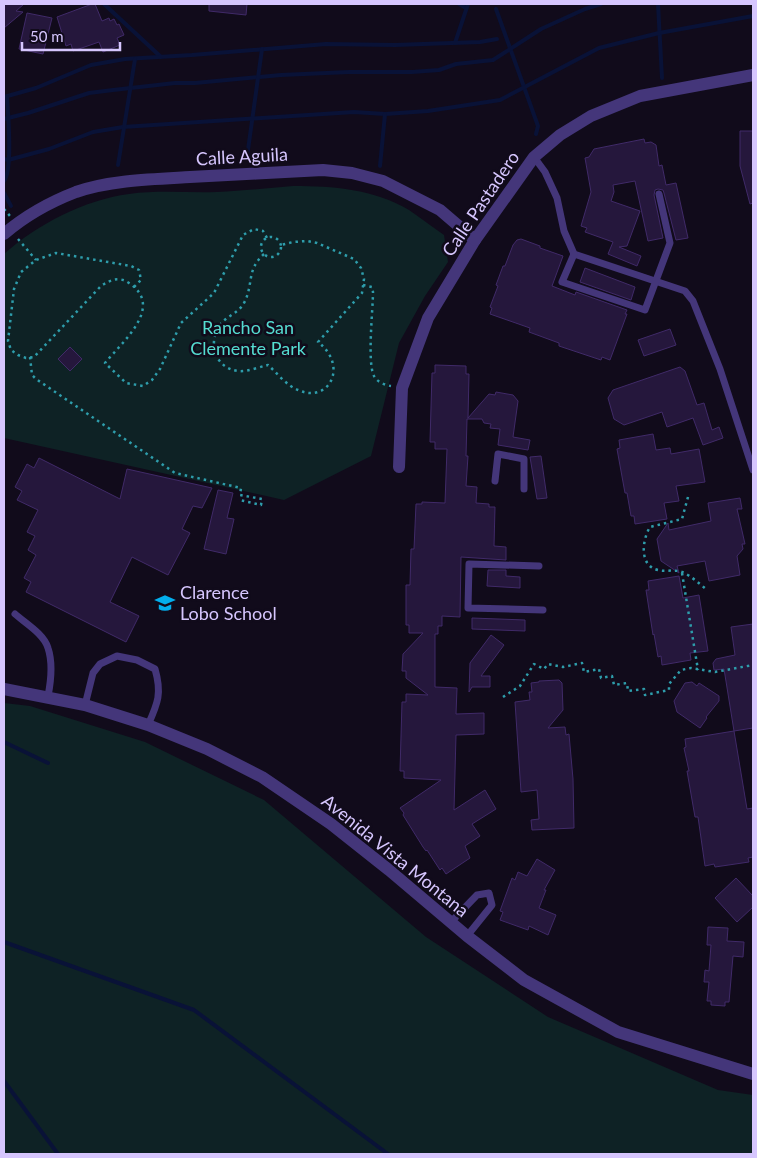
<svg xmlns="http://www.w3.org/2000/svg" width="757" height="1158" viewBox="0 0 757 1158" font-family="Lato,sans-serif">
<rect width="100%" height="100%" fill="#110b1b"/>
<g fill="#0e2225">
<path d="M293,186C333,186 374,189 409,210C421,218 432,227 444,235L448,262L425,296L399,343L371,456L284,500L4,438V254C38,224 84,200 129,194C158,190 188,193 217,192C242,191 268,188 293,186Z"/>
<polygon points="4,703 30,706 145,742 264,800 426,937 548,1017 718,1090 753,1095 753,1154 4,1154"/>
</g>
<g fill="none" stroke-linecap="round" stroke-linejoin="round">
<g stroke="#091237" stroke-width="4">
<polyline points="104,4 161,57"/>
<polyline points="459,4 466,8"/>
<polyline points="658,4 662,78"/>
<polyline points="496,9 538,126 536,134"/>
<polyline points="455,43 468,4"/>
<polyline points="4,97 36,88 91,65 125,59 192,55 326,44 395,45 480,42 497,39"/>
<polyline points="4,119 28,113 89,93 113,90 175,83 195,83 281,75 349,72 412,72 439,70 456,64 493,60 541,29 585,9 601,4"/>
<polyline points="247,157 262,49"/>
<polyline points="4,159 8,160 49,149 93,132 123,127 354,112 385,114 428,111 500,100 599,48 659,33 753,16"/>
<polyline points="118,165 135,59"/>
<polyline points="380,166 385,114"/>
<path d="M4,181C13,170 8,113 7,97"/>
<polyline points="4,193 11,206"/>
<polyline points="4,742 48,763"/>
<polyline points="4,942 194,1010 388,1154"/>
<polyline points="4,1081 58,1154"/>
</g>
</g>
<g fill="#25173c" stroke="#402a68">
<polygon points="4,4 24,4 16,11 23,12 4,28"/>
<polygon points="92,4 95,4 102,21 109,18 110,21 114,19 117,25 119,24 124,35 117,38 120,45 103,52 99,42 73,51 71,44 66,46 57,17"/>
<polygon points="209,4 247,4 246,15 209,11"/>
<polygon points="27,13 52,18 43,54 19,49"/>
<polygon points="740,131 753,131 753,203 750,204 740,166"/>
<polygon points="644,139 645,143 651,142 656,145 659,166 662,165 666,185 676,183 688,238 676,240 664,193 663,190 658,189 655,190 654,195 663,238 648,241 635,181 613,185 614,192 611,201 640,211 627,246 619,247 641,256 637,266 608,254 613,242 585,232 587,228 581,226 591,192 585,158 589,157 594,149"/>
<polygon points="521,239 540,246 540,248 563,256 552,286 575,295 576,292 627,310 625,314 627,314 610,360 602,357 601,360 559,346 559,343 529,332 530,328 490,314 492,308 490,307 498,286 496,285 503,266 505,266 513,245 517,240"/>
<polygon points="585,268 635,287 631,300 580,282"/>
<polygon points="670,329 676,345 644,356 638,340"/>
<polygon points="70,347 82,359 70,371 58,359"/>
<polygon points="435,365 466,366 466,374 469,374 468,418 489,394 495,395 496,392 513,395 518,401 513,437 530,440 528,450 498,445 500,429 490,428 491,424 484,423 482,419 467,419 466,456 468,456 466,486 477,487 476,503 489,504 489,507 495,507 494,546 506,547 506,560 461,557 460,617 442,616 442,626 438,626 438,634 435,634 435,687 457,688 456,714 484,713 484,734 456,735 454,810 485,790 496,809 472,824 480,836 465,846 470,858 446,874 442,868 440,870 427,850 426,851 423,847 403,815 404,813 400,808 441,780 404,778 404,771 400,771 402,702 406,702 406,694 428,695 406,678 406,671 402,671 403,654 423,633 409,633 409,625 406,625 406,585 410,585 411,549 414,549 416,504 422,504 422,502 445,503 447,449 435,449 435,442 430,442 432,373 435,373"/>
<polygon points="680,367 685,371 697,405 704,403 712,430 719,427 723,438 703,445 693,418 667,427 662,412 624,425 614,419 608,398 613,390"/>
<polygon points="653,434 656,450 670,448 671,454 699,449 705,482 676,486 679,501 664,503 667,519 635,524 634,516 631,516 627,493 625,493 617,449 620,448 619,440"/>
<polygon points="541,456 547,498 537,499 530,457"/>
<polygon points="39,458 120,499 127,469 212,488 202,508 193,506 182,529 190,533 168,575 132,557 110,602 139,616 126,642 26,592 31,582 24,578 36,555 28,550 35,536 27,532 38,510 17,500 22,491 15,487 27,464 34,468"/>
<polygon points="218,490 233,493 227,518 234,519 226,554 204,549"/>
<polygon points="740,498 742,509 737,509 745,544 742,544 743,549 737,556 740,575 709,581 705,561 677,566 679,573 661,561 657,539 668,523 669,530 711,521 708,503"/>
<polygon points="488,570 506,570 506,576 520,577 520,588 487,586"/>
<polygon points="679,576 683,598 699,595 708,651 690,653 691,660 662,665 661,656 658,657 654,634 653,635 646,590 649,590 648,581"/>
<polygon points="472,618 525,620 525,631 472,629"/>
<polygon points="753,624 753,728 734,731 724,669 714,670 713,663 716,659 735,655 731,627"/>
<polygon points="491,635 504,645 481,676 490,676 490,687 472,687 469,692 470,663"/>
<polygon points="559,680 562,683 563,710 548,728 565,727 566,735 569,734 573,779 574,828 532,830 531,820 539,819 537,790 521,792 515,702 530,700 529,692 532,692 531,683 539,682 539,681"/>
<polygon points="692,682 697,686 699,683 719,696 719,701 706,717 707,718 700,728 677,712 674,701 685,683"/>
<polygon points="734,731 747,809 753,808 753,857 748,858 749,862 715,867 714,864 705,866 698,817 695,817 687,771 689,771 684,748 686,747 685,739"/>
<polygon points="537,859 555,870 544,890 546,890 539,908 556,915 548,935 529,926 528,930 500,920 503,912 500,911 512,878 515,880 518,872 527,876"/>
<polygon points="736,878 753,896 753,907 737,922 715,898"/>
<polygon points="708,927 728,928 727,941 744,942 743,957 733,956 729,1002 725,1002 725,1006 711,1005 711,1001 707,1001 709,982 704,982 705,970 709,971 711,945 707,945"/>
</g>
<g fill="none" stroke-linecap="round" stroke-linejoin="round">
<g stroke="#2e9dab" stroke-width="2.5" stroke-dasharray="2.5 4" stroke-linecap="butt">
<polyline points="4,209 10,216"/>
<circle cx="271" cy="247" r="10"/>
<polyline points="18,239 36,260"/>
<path d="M264,254C246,270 254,284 244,303C239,313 226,316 219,326C208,344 215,368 238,371C247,372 259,367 268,365C277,373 287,386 298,390C329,404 349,366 318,342L362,293L364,279L361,268L354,259L317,243L307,241L293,242L281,245"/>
<path d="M363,285L372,287L373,292C373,309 367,363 374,376C377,382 385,385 391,386"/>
<path d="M134,287L141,280L139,270L131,266L56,253L36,260L21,272L14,289L8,341L11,350L18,355L26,358L34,357L101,286C110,280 119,276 129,283C165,307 122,342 105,363L126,383L143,386L152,380L160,369L181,323L214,293L243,235L254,229L263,231L267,238"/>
<polyline points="30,357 32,375 36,379 175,473 241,488 240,495 262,499 261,505 240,500"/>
<path d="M688,497L682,519L650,527C642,540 639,566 658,570C665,572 674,569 682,572C690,575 700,584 707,590"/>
<polyline points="682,573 698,670"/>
<polyline points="503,697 520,686 534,664 544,669 548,664 563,667 582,663 584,672 599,669 601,678 612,676 614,685 627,683 628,691 644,689 645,695 669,690 669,684 681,670 691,668 715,672 753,665"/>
</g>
<g stroke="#44367a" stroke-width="7">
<polyline points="534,157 545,172 557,198 564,231 574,254 685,291 693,301 720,369 753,470"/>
<polyline points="574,254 562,282 645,310 670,243 659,194"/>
<polyline points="495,481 498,454 524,459 524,489"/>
<polyline points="539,566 469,564 468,608 543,610"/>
<path d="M15,614C25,623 44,634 48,648C53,663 51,681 48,696"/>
<path d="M85,705L93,673L100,664L117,656L137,660L155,669C162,693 158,703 148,725"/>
<polyline points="450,923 477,895 489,893 492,905 467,936"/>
</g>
<polyline stroke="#44367a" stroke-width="12" points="399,467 402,388 428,318 475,240"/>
<g stroke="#44367a" stroke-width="12">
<path d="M4,234C25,216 50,202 76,192C110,180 154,179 190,177C234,175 279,172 323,170L352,173L383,181L440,210L475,240L534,157L560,135L591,116L640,96L753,75"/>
<polyline points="4,689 85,705 148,725 207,749 262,777 331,824 389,870 467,936 524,980 618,1032 753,1074"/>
</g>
</g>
<defs>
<symbol id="school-bare" viewBox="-9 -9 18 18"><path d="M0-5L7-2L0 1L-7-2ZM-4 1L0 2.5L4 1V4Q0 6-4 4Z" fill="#03aeed" stroke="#110b1b" stroke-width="2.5" paint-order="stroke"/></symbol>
</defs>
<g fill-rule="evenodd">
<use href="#school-bare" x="151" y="589" width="28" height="28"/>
</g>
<g text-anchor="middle" stroke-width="5" stroke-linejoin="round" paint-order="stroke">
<g font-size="18" fill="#d6c6fe" stroke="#110b1b">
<text transform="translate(242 157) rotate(-3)" y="6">Calle Aguila</text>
<text transform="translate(481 204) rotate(-56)" y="6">Calle Pastadero</text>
<text transform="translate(395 856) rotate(39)" y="6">Avenida Vista Montana</text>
</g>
<g font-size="18" fill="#55dcd1" stroke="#110b1b">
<text x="248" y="334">Rancho San<tspan x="248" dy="21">Clemente Park</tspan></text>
</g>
<g font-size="18" fill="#d6c6fe" stroke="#110b1b" text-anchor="start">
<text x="180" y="599">Clarence<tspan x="180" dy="21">Lobo School</tspan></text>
</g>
</g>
<rect width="757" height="1158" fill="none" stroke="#d6c6fe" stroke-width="10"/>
<path d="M22 42v8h98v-8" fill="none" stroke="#d6c6fe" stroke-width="2.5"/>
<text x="30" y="42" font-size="15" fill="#d6c6fe" stroke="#110b1b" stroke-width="4" paint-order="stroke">50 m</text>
</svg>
